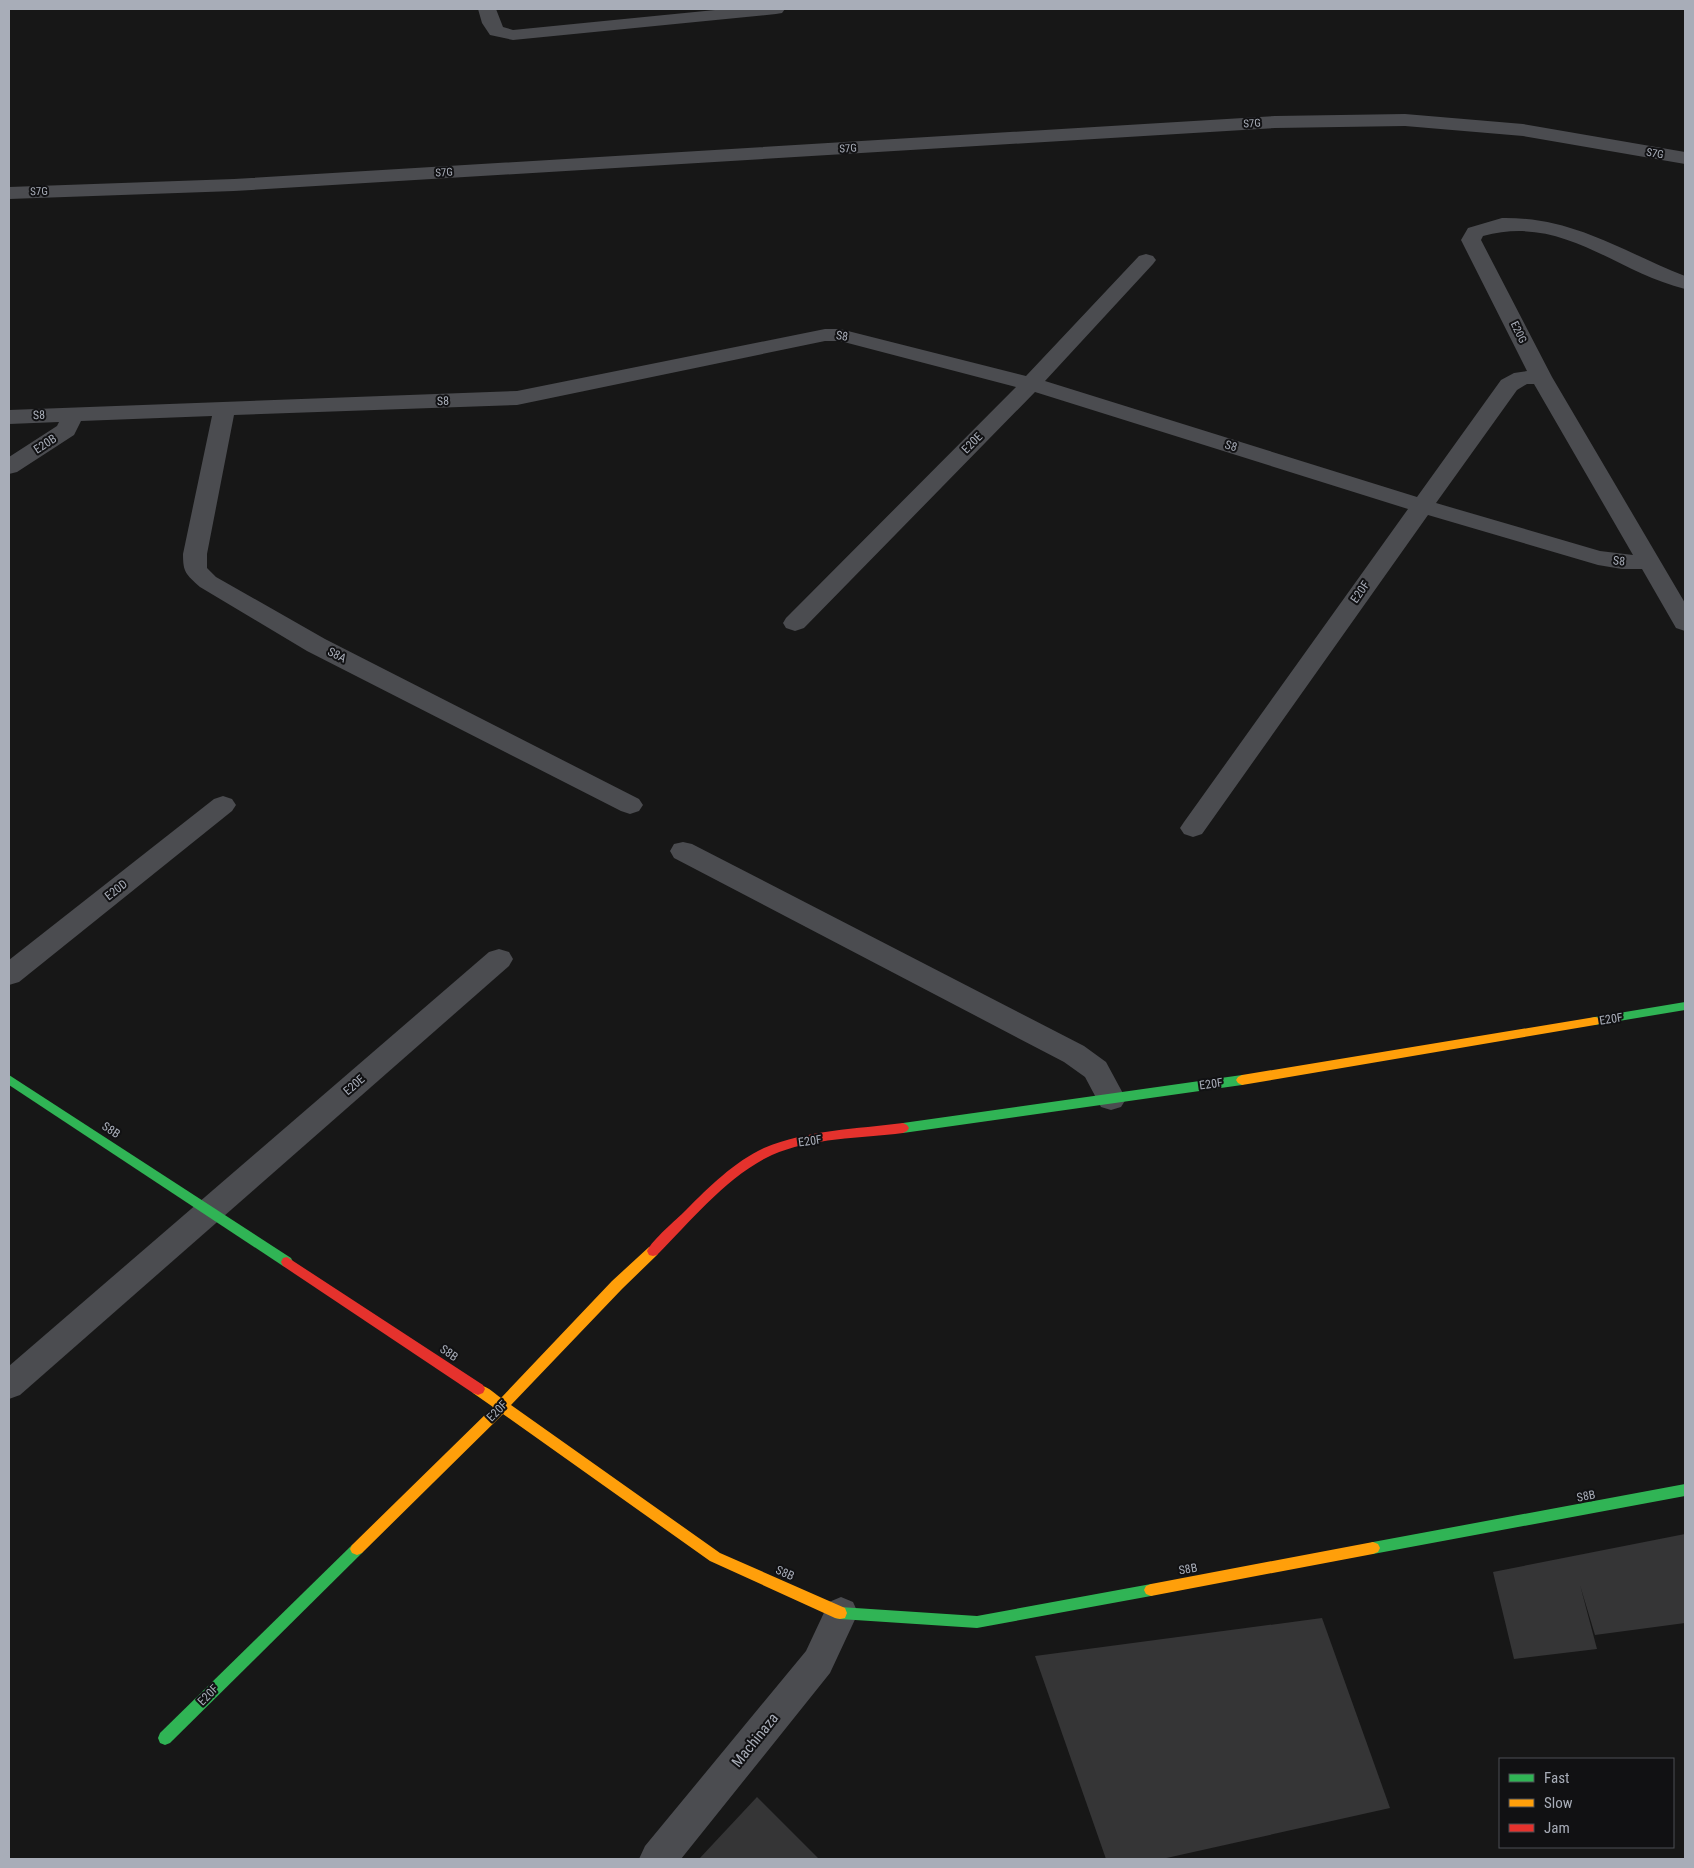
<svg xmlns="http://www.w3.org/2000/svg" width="1694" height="1868" viewBox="0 0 1694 1868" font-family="'Roboto Condensed',sans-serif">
<rect width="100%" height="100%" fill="#171717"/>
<g fill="#353536">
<polygon points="1685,1534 1685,1623 1595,1635 1580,1585 1597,1649 1514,1659 1493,1572"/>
<polygon points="1322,1618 1390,1808 1162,1859 1106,1859 1035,1656"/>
<polygon points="757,1797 819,1859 699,1859"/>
</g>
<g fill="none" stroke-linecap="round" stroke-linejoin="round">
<g fill="#4b4c50" fill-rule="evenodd">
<polygon points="478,9 496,9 503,27 513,30 725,9 785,9 782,13 776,14 513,40 490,35 482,23"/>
<polygon points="1405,114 1523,124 1685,152 1685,164 1523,136 1405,126 1275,128 234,191 9,199 9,187 234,179 1275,116"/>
<path d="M1502,218C1574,217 1621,251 1685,276V289C1613,271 1563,214 1483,236L1481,240L1552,377L1685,603V631L1676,628L1642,569H1622L1598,565L1428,515L1202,834L1193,837L1184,834L1180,828L1184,822L1408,509L1035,392L804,628L795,631L786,628L783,623L786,618L1016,387L840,341H825L517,405L234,415L207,554V568L216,577L325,639L639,799L643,805L639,811L630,814L621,811L307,651L200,587C186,574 183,573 183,554L212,416L81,421L74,435L17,472L9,474V457L57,426L59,422L9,424V410L517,391L825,329H840L1026,376L1139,256L1146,254L1153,256L1156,260L1153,264L1045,381L1417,497L1501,380L1514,373L1527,371L1461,240L1468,228ZM1527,384H1534L1633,555L1600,551L1436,503L1517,390Z"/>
<polygon points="223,796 232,799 236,805 232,811 19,982 9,985 9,960 214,799"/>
<polygon points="683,842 692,844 1084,1046 1106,1062 1126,1099 1121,1107 1111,1110 1101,1107 1085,1077 1064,1062 674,858 670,851 674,844"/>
<polygon points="499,949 509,952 513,959 509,966 20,1395 9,1399 9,1366 489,952"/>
<polygon points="841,1597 853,1602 858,1613 830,1673 681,1859 639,1859 645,1846 806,1651 829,1602"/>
</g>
<g fill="#30b455" fill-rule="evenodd">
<polygon points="1685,1002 1685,1010 1595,1025 1591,1024 1589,1021 1591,1018 1595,1017"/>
<polygon points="9,1075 291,1258 293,1262 291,1266 287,1267 283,1266 9,1085"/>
<polygon points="1242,1075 1246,1077 1248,1080 1246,1083 1242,1085 903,1133 899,1131 897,1128 899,1125 903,1123"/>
<polygon points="1685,1484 1685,1496 1373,1554 1368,1552 1366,1548 1368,1544 1373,1542"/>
<polygon points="357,1543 362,1545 364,1549 362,1553 170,1743 165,1745 160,1743 158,1738 160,1733 352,1545"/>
<polygon points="1151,1584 1156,1586 1158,1590 1156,1594 1151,1596 977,1628 840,1619 835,1618 833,1613 835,1608 840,1607 977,1616"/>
</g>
<g fill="#ff9f0a" fill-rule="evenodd">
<polygon points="1595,1017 1599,1018 1601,1021 1599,1024 1595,1025 1242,1085 1238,1083 1236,1080 1238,1077 1242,1075"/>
<path d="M653,1246L657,1247L659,1251L657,1255L622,1289L511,1405L720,1553L845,1608L847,1613L845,1618L840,1619L835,1618L710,1561L503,1414L362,1553L357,1555L352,1553L350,1549L352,1545L493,1407L473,1393L471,1389L473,1385C483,1382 493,1392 501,1398L612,1281L649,1247Z"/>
<polygon points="1373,1542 1378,1544 1380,1548 1378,1552 1373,1554 1151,1596 1146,1594 1144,1590 1146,1586 1151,1584"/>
</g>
<g fill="#e5322d" fill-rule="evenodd">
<path d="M903,1123L907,1125L909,1128L907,1131L903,1133C862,1138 810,1138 772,1155C727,1176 692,1220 657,1255L653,1256L649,1255L647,1251C653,1239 676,1220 686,1210C709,1187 734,1162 764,1148C807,1130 857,1129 903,1123Z"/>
<polygon points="287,1257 483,1385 485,1389 483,1393 478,1395 473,1393 283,1266 281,1262 283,1258"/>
</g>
</g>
<g text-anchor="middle" stroke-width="4" stroke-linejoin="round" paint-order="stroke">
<g font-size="11" fill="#a8adb8" stroke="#111113">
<text transform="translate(1252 123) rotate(-3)" y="4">S7G</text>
<text transform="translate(848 148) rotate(-3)" y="4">S7G</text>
<text transform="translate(1655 153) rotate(10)" y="4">S7G</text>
<text transform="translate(444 172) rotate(-3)" y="4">S7G</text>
<text transform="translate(39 191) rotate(-2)" y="4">S7G</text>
<text transform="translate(1519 332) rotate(64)" y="4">E20G</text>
</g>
<g font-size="12" fill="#a8adb8" stroke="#111113">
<text transform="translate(842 336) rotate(8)" y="4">S8</text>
<text transform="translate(443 401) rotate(-2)" y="4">S8</text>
<text transform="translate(39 415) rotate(-2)" y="4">S8</text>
<text transform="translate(972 443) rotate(-45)" y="4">E20E</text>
<text transform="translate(45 444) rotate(-33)" y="4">E20B</text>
<text transform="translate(1231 446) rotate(17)" y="4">S8</text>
<text transform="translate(1619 561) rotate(6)" y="4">S8</text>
<text transform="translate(1360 592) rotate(-55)" y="4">E20F</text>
<text transform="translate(337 655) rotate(27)" y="4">S8A</text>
<text transform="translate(116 890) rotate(-38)" y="4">E20D</text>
<text transform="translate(1611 1019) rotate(-9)" y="4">E20F</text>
<text transform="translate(1211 1084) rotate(-8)" y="4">E20F</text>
<text transform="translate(354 1085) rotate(-41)" y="4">E20E</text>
<text transform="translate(111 1130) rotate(33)" y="4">S8B</text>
<text transform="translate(810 1141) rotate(-8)" y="4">E20F</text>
<text transform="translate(449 1353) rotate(34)" y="4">S8B</text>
<text transform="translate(497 1411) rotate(-45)" y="4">E20F</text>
<text transform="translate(1586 1496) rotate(-11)" y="4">S8B</text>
<text transform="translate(1188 1569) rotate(-10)" y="4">S8B</text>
<text transform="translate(785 1573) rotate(24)" y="4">S8B</text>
<text transform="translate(208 1695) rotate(-45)" y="4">E20F</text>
</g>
<g font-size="15" fill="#a8adb8" stroke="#111113">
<text transform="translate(755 1740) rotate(-51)" y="5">Machinaza</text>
</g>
</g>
<rect width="1694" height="1868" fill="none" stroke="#a8adb8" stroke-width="20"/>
<rect x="1499" y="1758" width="175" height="90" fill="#111113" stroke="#4d4f55"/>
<rect x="1509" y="1774" width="25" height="8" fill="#30b455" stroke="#4d4f55"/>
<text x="1544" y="1783" font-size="15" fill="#a8adb8">Fast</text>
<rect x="1509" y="1799" width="25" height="8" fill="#ff9f0a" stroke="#4d4f55"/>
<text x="1544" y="1808" font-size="15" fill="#a8adb8">Slow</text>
<rect x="1509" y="1824" width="25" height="8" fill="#e5322d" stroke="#4d4f55"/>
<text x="1544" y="1833" font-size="15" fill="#a8adb8">Jam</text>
</svg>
